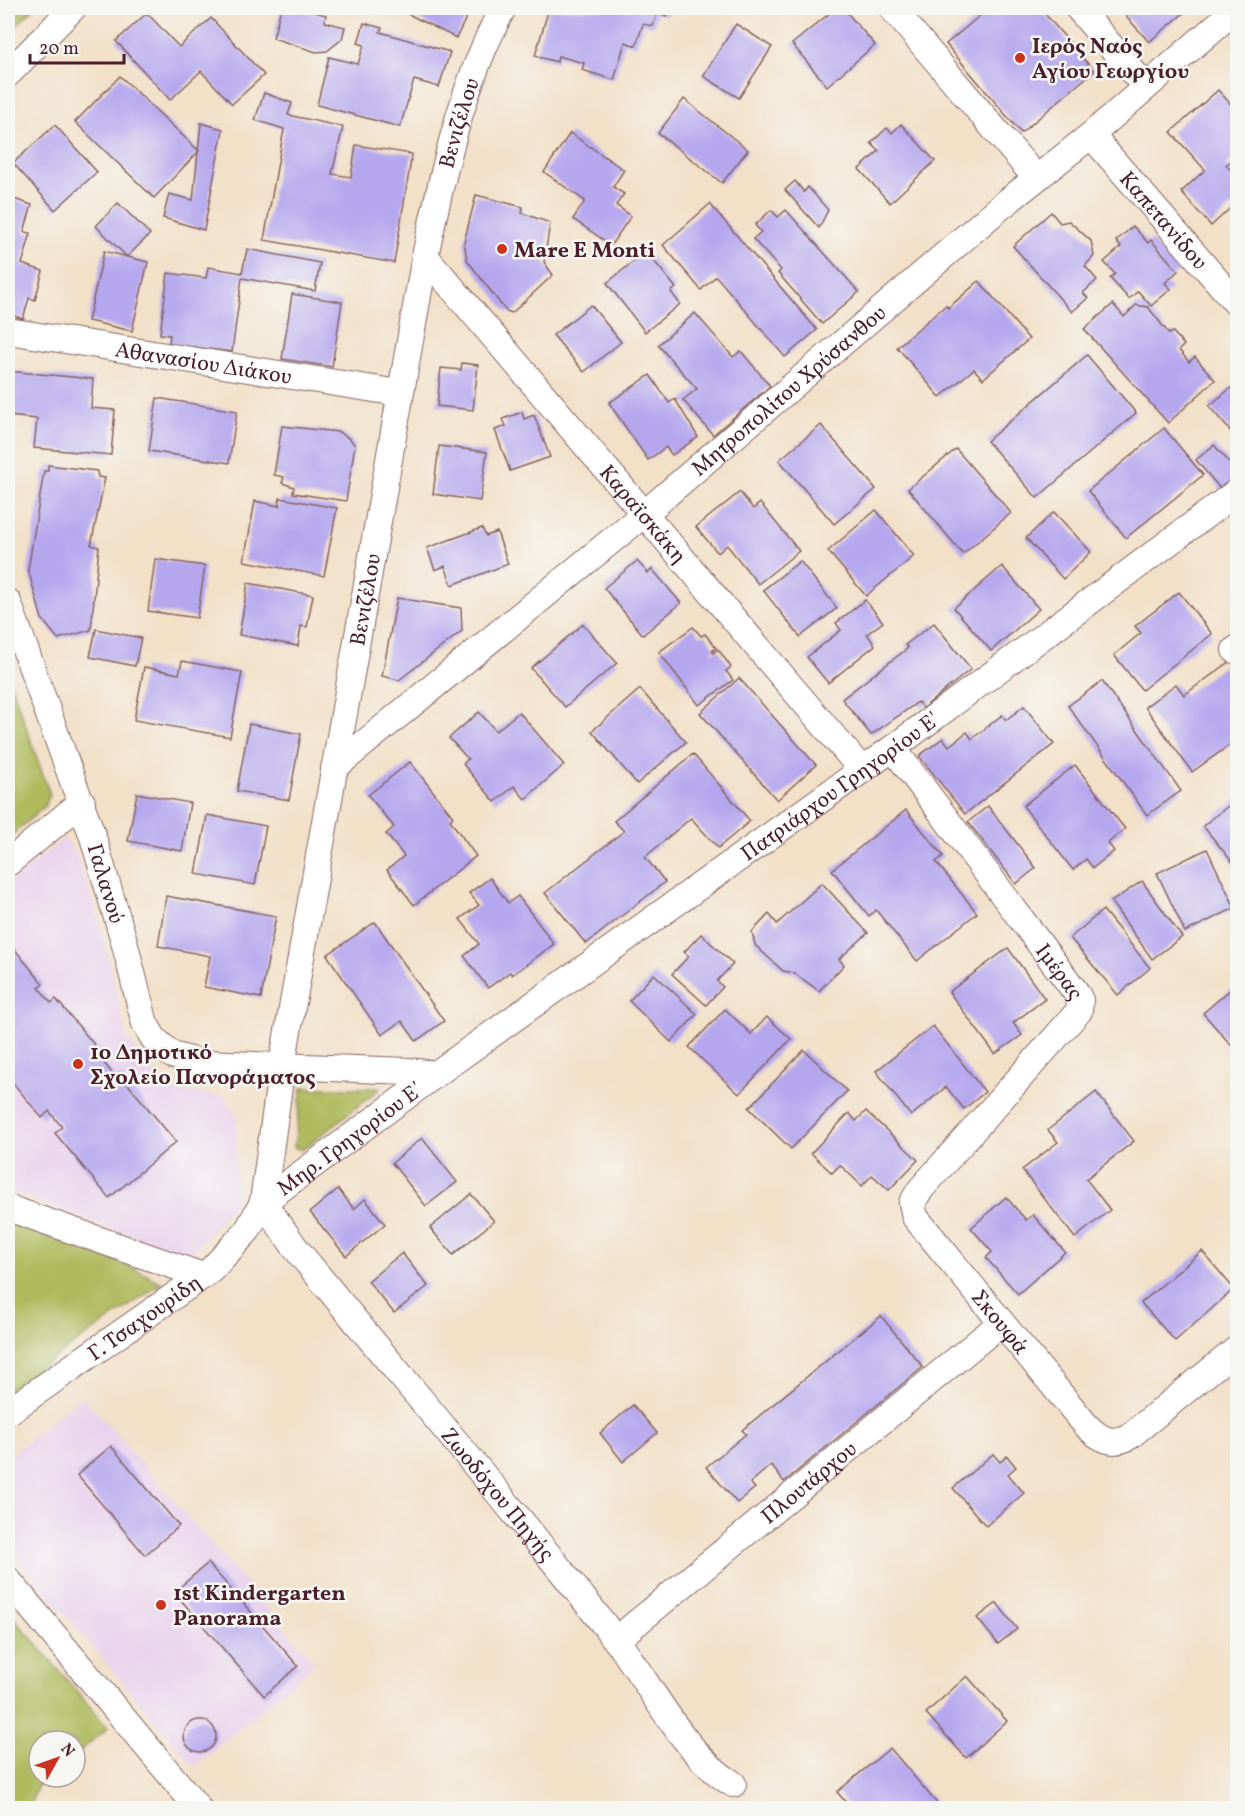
<svg xmlns="http://www.w3.org/2000/svg" width="1245" height="1816" viewBox="0 0 1245 1816" font-family="Vollkorn,serif">
<rect width="100%" height="100%" fill="#f6f6f2"/>
<filter id="ink" filterUnits="userSpaceOnUse"><feTurbulence type="fractalNoise" baseFrequency=".0167" numOctaves="2"/><feDisplacementMap in="SourceGraphic" scale="12" xChannelSelector="R" yChannelSelector="G"/><feConvolveMatrix kernelMatrix="1 2 1 2 8 2 1 2 1" color-interpolation-filters="sRGB"/></filter>
<filter id="wash" filterUnits="userSpaceOnUse"><feTurbulence type="fractalNoise" baseFrequency=".008" numOctaves="4" result="noise"/><feDisplacementMap in="SourceGraphic" scale="24" xChannelSelector="R" yChannelSelector="G"/><feGaussianBlur stdDeviation="1.35" result="paint"/><feColorMatrix in="noise" values="0 0 0 0 0 0 0 0 0 0 0 0 0 0 0 0 0 1.4 0 .05"/><feComposite in="paint" operator="in"/></filter>
<g filter="url(#wash)">
<rect width="100%" height="100%" fill="#f2e0c7"/>
<g fill="#e9d1ed">
<polygon points="64,838 78,857 101,929 127,1038 169,1091 223,1096 237,1114 235,1202 189,1256 8,1191 8,884"/>
<polygon points="82,1395 315,1663 194,1767 8,1547 8,1458"/>
</g>
<g fill="#aeba5c" stroke="#7c6c44" stroke-width="1.5">
<polygon points="8,8 34,8 8,34"/>
<polygon points="8,676 50,795 44,807 8,838"/>
<polygon points="302,1088 381,1088 302,1150 294,1147"/>
<polygon points="8,1222 129,1266 162,1283 8,1390"/>
<polygon points="8,1611 108,1728 75,1755 75,1741 39,1741 39,1777 48,1777 38,1785 29,1808 8,1808"/>
</g>
<g id="blocks">
<g fill="#b5a7ee">
<polygon points="281,8 300,8 326,15 325,22 345,27 342,39 327,51 316,52 273,38"/>
<polygon points="396,8 471,8 456,38"/>
<polygon points="549,8 569,9 670,8 667,16 657,13 653,26 643,24 636,46 625,42 614,80 582,70 584,63 558,56 557,62 535,56"/>
<polygon points="836,8 843,8 875,45 827,86 792,44"/>
<polygon points="989,8 1040,8 1094,71 1021,133 946,44"/>
<polygon points="1126,8 1190,8 1149,42 1125,15 1129,11"/>
<polygon points="147,13 179,47 211,18 264,75 232,104 201,71 170,100 116,41"/>
<polygon points="364,23 382,28 380,32 450,52 439,87 414,80 400,127 317,105 329,57 358,64 364,45 358,43"/>
<polygon points="736,24 772,47 739,98 703,76"/>
<polygon points="120,76 199,151 154,198 75,122"/>
<polygon points="1218,90 1238,112 1238,154 1226,165 1238,177 1238,201 1211,226 1181,192 1205,170 1171,132"/>
<polygon points="264,93 292,103 288,115 343,127 332,174 351,177 356,145 412,154 394,263 264,240 284,129 255,120"/>
<polygon points="684,99 748,150 722,183 658,133"/>
<polygon points="201,123 223,129 204,230 163,218 169,194 193,200"/>
<polygon points="901,124 935,161 890,203 859,169 879,151 871,143 887,128 892,133"/>
<polygon points="55,125 97,172 55,210 13,163"/>
<polygon points="570,133 624,170 613,187 624,194 616,205 631,216 611,245 573,219 585,201 544,172"/>
<polygon points="795,181 804,192 808,187 828,210 819,228 785,190"/>
<polygon points="476,195 523,207 522,213 550,223 544,262 553,275 512,313 506,311 467,260 464,242"/>
<polygon points="8,197 32,205 24,232 31,233 22,264 43,271 35,300 29,298 23,319 8,314"/>
<polygon points="118,203 150,234 127,257 96,226"/>
<polygon points="710,204 817,330 785,357 716,276 701,290 663,245"/>
<polygon points="771,210 778,217 786,210 859,292 822,324 778,273 781,270 753,239 761,232 755,225"/>
<polygon points="1051,212 1060,223 1069,221 1091,241 1094,256 1085,266 1097,280 1083,293 1088,298 1072,312 1013,246"/>
<polygon points="1133,226 1148,243 1151,240 1178,271 1165,283 1171,289 1151,306 1138,291 1129,299 1110,278 1115,274 1104,262 1121,247 1116,241"/>
<polygon points="247,249 320,263 315,291 242,278 232,352 169,344 170,335 160,334 168,273 206,278 208,267 242,273"/>
<polygon points="104,251 148,262 132,331 88,321"/>
<polygon points="646,251 676,288 671,292 680,304 645,332 607,283"/>
<polygon points="979,281 1029,339 983,379 974,369 940,397 897,347 946,305 948,308"/>
<polygon points="292,294 342,302 332,367 282,359"/>
<polygon points="1113,304 1124,317 1136,305 1148,307 1169,334 1173,332 1184,345 1179,350 1189,362 1195,357 1215,380 1168,423 1084,329"/>
<polygon points="591,305 621,342 584,372 553,335"/>
<polygon points="695,313 733,357 741,351 770,386 713,435 683,400 697,389 658,345"/>
<polygon points="1087,355 1136,413 1037,498 987,441"/>
<polygon points="462,363 478,365 473,410 437,406 441,368 461,370"/>
<polygon points="8,371 93,379 91,408 115,410 111,455 34,448 37,419 8,416"/>
<polygon points="650,375 669,403 675,399 698,437 672,455 666,447 648,460 609,403"/>
<polygon points="1238,382 1238,440 1209,406"/>
<polygon points="157,398 237,411 229,463 149,451"/>
<polygon points="522,412 524,419 534,415 550,457 510,471 495,430 506,426 503,419"/>
<polygon points="821,425 876,489 834,524 779,460"/>
<polygon points="282,426 339,432 350,439 355,445 346,501 293,493 294,487 282,483 284,477 274,475"/>
<polygon points="1164,428 1203,475 1126,538 1088,491"/>
<polygon points="1214,445 1238,472 1238,480 1223,492 1196,460"/>
<polygon points="439,446 487,452 480,501 433,494"/>
<polygon points="956,449 1011,513 963,554 908,489"/>
<polygon points="48,465 97,471 98,477 105,478 91,545 99,547 91,630 58,639 42,619 28,570 44,471 48,471"/>
<polygon points="740,492 753,509 760,503 799,551 758,584 727,545 718,553 696,527"/>
<polygon points="280,498 337,508 324,576 244,561 255,501 279,506"/>
<polygon points="876,510 914,556 866,596 828,551"/>
<polygon points="1054,512 1091,552 1063,579 1026,538"/>
<polygon points="482,528 486,536 497,532 508,564 452,585 445,566 435,570 427,548"/>
<polygon points="155,559 205,566 197,618 148,611"/>
<polygon points="637,561 648,573 652,569 681,603 643,635 604,588"/>
<polygon points="800,561 837,608 800,637 763,590"/>
<polygon points="1002,566 1039,609 991,651 954,608"/>
<polygon points="248,583 313,595 307,627 301,626 298,646 239,635"/>
<polygon points="1179,592 1212,634 1142,690 1114,655 1141,633 1135,626"/>
<polygon points="397,598 461,608 462,631 399,680 382,676"/>
<polygon points="865,600 883,622 867,634 875,645 828,683 807,657 841,630 836,623"/>
<polygon points="934,623 971,669 923,708 918,702 871,735 842,699 908,648 905,645"/>
<polygon points="583,624 617,663 565,707 531,668"/>
<polygon points="693,627 701,636 705,634 716,648 712,651 713,653 718,649 731,667 726,671 733,680 699,705 659,652"/>
<polygon points="96,629 141,638 135,666 90,657"/>
<polygon points="182,661 242,672 230,737 134,720 144,667 179,674"/>
<polygon points="1231,661 1238,669 1238,739 1192,772 1145,707 1176,684 1184,695"/>
<polygon points="739,678 816,765 777,800 700,713"/>
<polygon points="1102,681 1181,791 1147,815 1068,706"/>
<polygon points="640,689 686,742 637,784 592,731"/>
<polygon points="1024,706 1054,744 965,814 919,756 943,738 949,746 967,732 972,739 1002,715 1006,720"/>
<polygon points="479,712 496,731 519,712 564,765 525,799 514,786 495,802 463,764 468,759 449,738"/>
<polygon points="249,724 301,734 289,800 237,791"/>
<polygon points="693,754 750,821 718,848 691,818 645,857 665,882 586,944 545,893 624,831 614,821"/>
<polygon points="410,762 453,817 450,820 476,856 414,905 387,870 404,856 386,834 394,827 368,795"/>
<polygon points="1075,765 1125,829 1108,843 1114,851 1093,868 1086,859 1073,870 1023,806"/>
<polygon points="137,793 190,803 182,851 128,841"/>
<polygon points="1238,798 1238,869 1203,826"/>
<polygon points="988,806 1036,868 1016,884 968,822"/>
<polygon points="906,810 943,856 936,862 977,913 917,961 876,910 869,916 832,870"/>
<polygon points="207,815 266,826 255,885 196,874"/>
<polygon points="1207,849 1235,908 1185,932 1157,873"/>
<polygon points="490,878 508,903 518,896 554,944 512,975 510,972 488,988 464,956 479,944 460,919 479,905 469,893"/>
<polygon points="1142,881 1182,937 1152,959 1111,902"/>
<polygon points="822,883 868,933 839,959 844,965 819,991 794,973 783,971 755,945 752,932 769,914 777,924"/>
<polygon points="166,896 276,916 261,998 204,987 210,956 158,946"/>
<polygon points="1103,910 1150,968 1118,995 1070,938"/>
<polygon points="375,922 444,1021 416,1041 402,1021 382,1035 327,955"/>
<polygon points="701,934 733,964 717,981 723,987 706,1005 672,974 689,956 684,952"/>
<polygon points="8,941 43,984 39,988 51,1003 56,999 107,1060 104,1063 117,1079 121,1076 176,1142 109,1198 55,1133 62,1127 49,1111 42,1118 8,1077"/>
<polygon points="1008,948 1045,999 1013,1023 1022,1035 995,1054 949,992"/>
<polygon points="654,974 697,1014 671,1042 629,1001"/>
<polygon points="1238,983 1238,1053 1203,1013"/>
<polygon points="725,1009 751,1034 767,1017 791,1039 739,1094 689,1047"/>
<polygon points="933,1026 985,1092 964,1109 946,1087 911,1116 876,1071"/>
<polygon points="804,1050 847,1091 791,1149 749,1108"/>
<polygon points="1096,1092 1134,1141 1086,1179 1110,1210 1075,1238 1022,1170 1058,1142 1048,1130"/>
<polygon points="866,1111 918,1160 889,1190 872,1175 862,1186 840,1165 832,1173 811,1153 849,1113 856,1121"/>
<polygon points="422,1138 457,1182 426,1206 392,1163"/>
<polygon points="338,1189 354,1209 365,1199 385,1224 346,1256 310,1212"/>
<polygon points="471,1194 494,1221 453,1255 430,1228"/>
<polygon points="1006,1197 1026,1220 1033,1215 1065,1252 1018,1294 986,1258 992,1252 971,1228"/>
<polygon points="1202,1251 1234,1289 1175,1341 1141,1303"/>
<polygon points="402,1253 428,1286 394,1313 368,1281"/>
<polygon points="881,1316 923,1367 784,1482 771,1465 750,1483 755,1488 737,1503 706,1467 746,1434 742,1430"/>
<polygon points="633,1405 657,1433 623,1462 600,1433"/>
<polygon points="111,1446 179,1526 145,1555 77,1475"/>
<polygon points="993,1454 1000,1462 1007,1456 1016,1467 1008,1474 1024,1493 986,1526 953,1488"/>
<polygon points="208,1563 298,1666 264,1696 174,1592"/>
<polygon points="997,1603 1017,1629 998,1644 977,1618"/>
<polygon points="967,1676 1007,1721 966,1758 926,1713"/>
<circle cx="200" cy="1736" r="16"/>
<polygon points="890,1748 940,1807 938,1808 851,1808 837,1792"/>
</g>
</g>
</g>
<g filter="url(#ink)">
<use href="#blocks" fill-opacity="0" stroke="#856362" stroke-width="1.5"/>
<g fill="none" stroke-linecap="round" stroke-linejoin="round">
<defs>
<g id="street">
<polyline points="892,8 1036,178"/>
<polyline points="1078,8 1146,87"/>
<polyline points="8,74 73,8"/>
<path id="s1" d="M1091,135L1238,305"/>
<path id="s2" d="M425,256L862,770"/>
<path id="s3" d="M8,331L399,393"/>
<path id="s4" d="M8,602L92,834L124,941L145,1024L154,1039L172,1055L202,1063L408,1071L436,1074"/>
<polyline points="1235,650 1238,648"/>
<path id="s5" d="M893,748L1075,991L1080,1000L1079,1011L920,1190L912,1203L915,1217L1085,1424C1098,1438 1112,1447 1130,1436L1238,1348"/>
<path id="s6" d="M334,768L644,514L998,209L1091,135L1237,8"/>
<polyline points="8,863 82,802"/>
<path id="s7" d="M263,1202L436,1074L893,748L1238,491"/>
<path id="s8" d="M263,1202L297,1250C403,1380 514,1508 616,1640C652,1686 683,1754 733,1784"/>
<polyline points="8,1208 203,1276"/>
<path id="s9" d="M8,1412L211,1270L247,1231L263,1202L282,1065L425,256C443,172 462,84 503,8"/>
<polyline points="8,1580 198,1808"/>
<path id="s10" d="M616,1640L1001,1323"/>
</g>
</defs>
<use href="#street" stroke="#856362" stroke-width="28"/>
<use href="#street" stroke="#fff" stroke-width="26"/>
</g>
</g>
<g fill="#c8321e" stroke="#f6f6f2" stroke-width="2">
<circle cx="1020" cy="58" r="6"/>
<circle cx="502" cy="249" r="6"/>
<circle cx="78" cy="1064" r="6"/>
<circle cx="161" cy="1605" r="6"/>
</g>
<g text-anchor="middle" stroke-width="5" stroke-linejoin="round" paint-order="stroke">
<g font-size="22" font-weight="bold" fill="#4a1f2b" stroke="#f6f6f2" text-anchor="start">
<text x="1032" y="53">Ιερός Ναός<tspan x="1032" dy="25">Αγίου Γεωργίου</tspan></text>
<text x="514" y="257">Mare E Monti</text>
<text x="90" y="1059">1ο Δημοτικό<tspan x="90" dy="25">Σχολείο Πανοράματος</tspan></text>
<text x="173" y="1600">1st Kindergarten<tspan x="173" dy="25">Panorama</tspan></text>
</g>
<g font-size="22" fill="#4a1f2b" stroke="#f6f6f2">
<text dy="8" stroke="none"><textPath href="#s9" startOffset="1431">Βενιζέλου</textPath></text>
<text dy="8" stroke="none"><textPath href="#s1" startOffset="112">Καπετανίδου</textPath></text>
<text dy="8" stroke="none"><textPath href="#s3" startOffset="198">Αθανασίου Διάκου</textPath></text>
<text dy="8" stroke="none"><textPath href="#s6" startOffset="591">Μητροπολίτου Χρύσανθου</textPath></text>
<text dy="8" stroke="none"><textPath href="#s2" startOffset="338">Καραϊσκάκη</textPath></text>
<text dy="8" stroke="none"><textPath href="#s9" startOffset="945">Βενιζέλου</textPath></text>
<text dy="8" stroke="none"><textPath href="#s7" startOffset="711">Πατριάρχου Γρηγορίου Ε'</textPath></text>
<text dy="8" stroke="none"><textPath href="#s4" startOffset="298">Γαλανού</textPath></text>
<text dy="8" stroke="none"><textPath href="#s5" startOffset="279">Ιμέρας</textPath></text>
<text dy="8" stroke="none"><textPath href="#s7" startOffset="108">Μηρ. Γρηγορίου Ε΄</textPath></text>
<text dy="8" stroke="none"><textPath href="#s9" startOffset="166">Γ. Τσαχουρίδη</textPath></text>
<text dy="8" stroke="none"><textPath href="#s5" startOffset="729">Σκουφά</textPath></text>
<text dy="8" stroke="none"><textPath href="#s10" startOffset="249">Πλουτάρχου</textPath></text>
<text dy="8" stroke="none"><textPath href="#s8" startOffset="375">Ζωοδόχου Πηγής</textPath></text>
</g>
</g>
<rect width="1245" height="1816" fill="none" stroke="#f6f6f2" stroke-width="30"/>
<g transform="translate(57 1759) rotate(50)"><circle r="28" fill="#f6f6f2" stroke="#b1a0a2" stroke-width="1.5"/>
<path d="M0-4.5L10 22L0 15L-10 22Z" fill="#c8321e"/>
<text y="-9" font-size="16" font-weight="bold" text-anchor="middle" fill="#4a1f2b">N</text>
</g>
<path d="M30 54v9h94v-9" fill="none" stroke="#4a1f2b" stroke-width="3"/>
<text x="39" y="54" font-size="18" fill="#4a1f2b" stroke="#f6f6f2" stroke-width="4.5" paint-order="stroke">20 m</text>
</svg>
